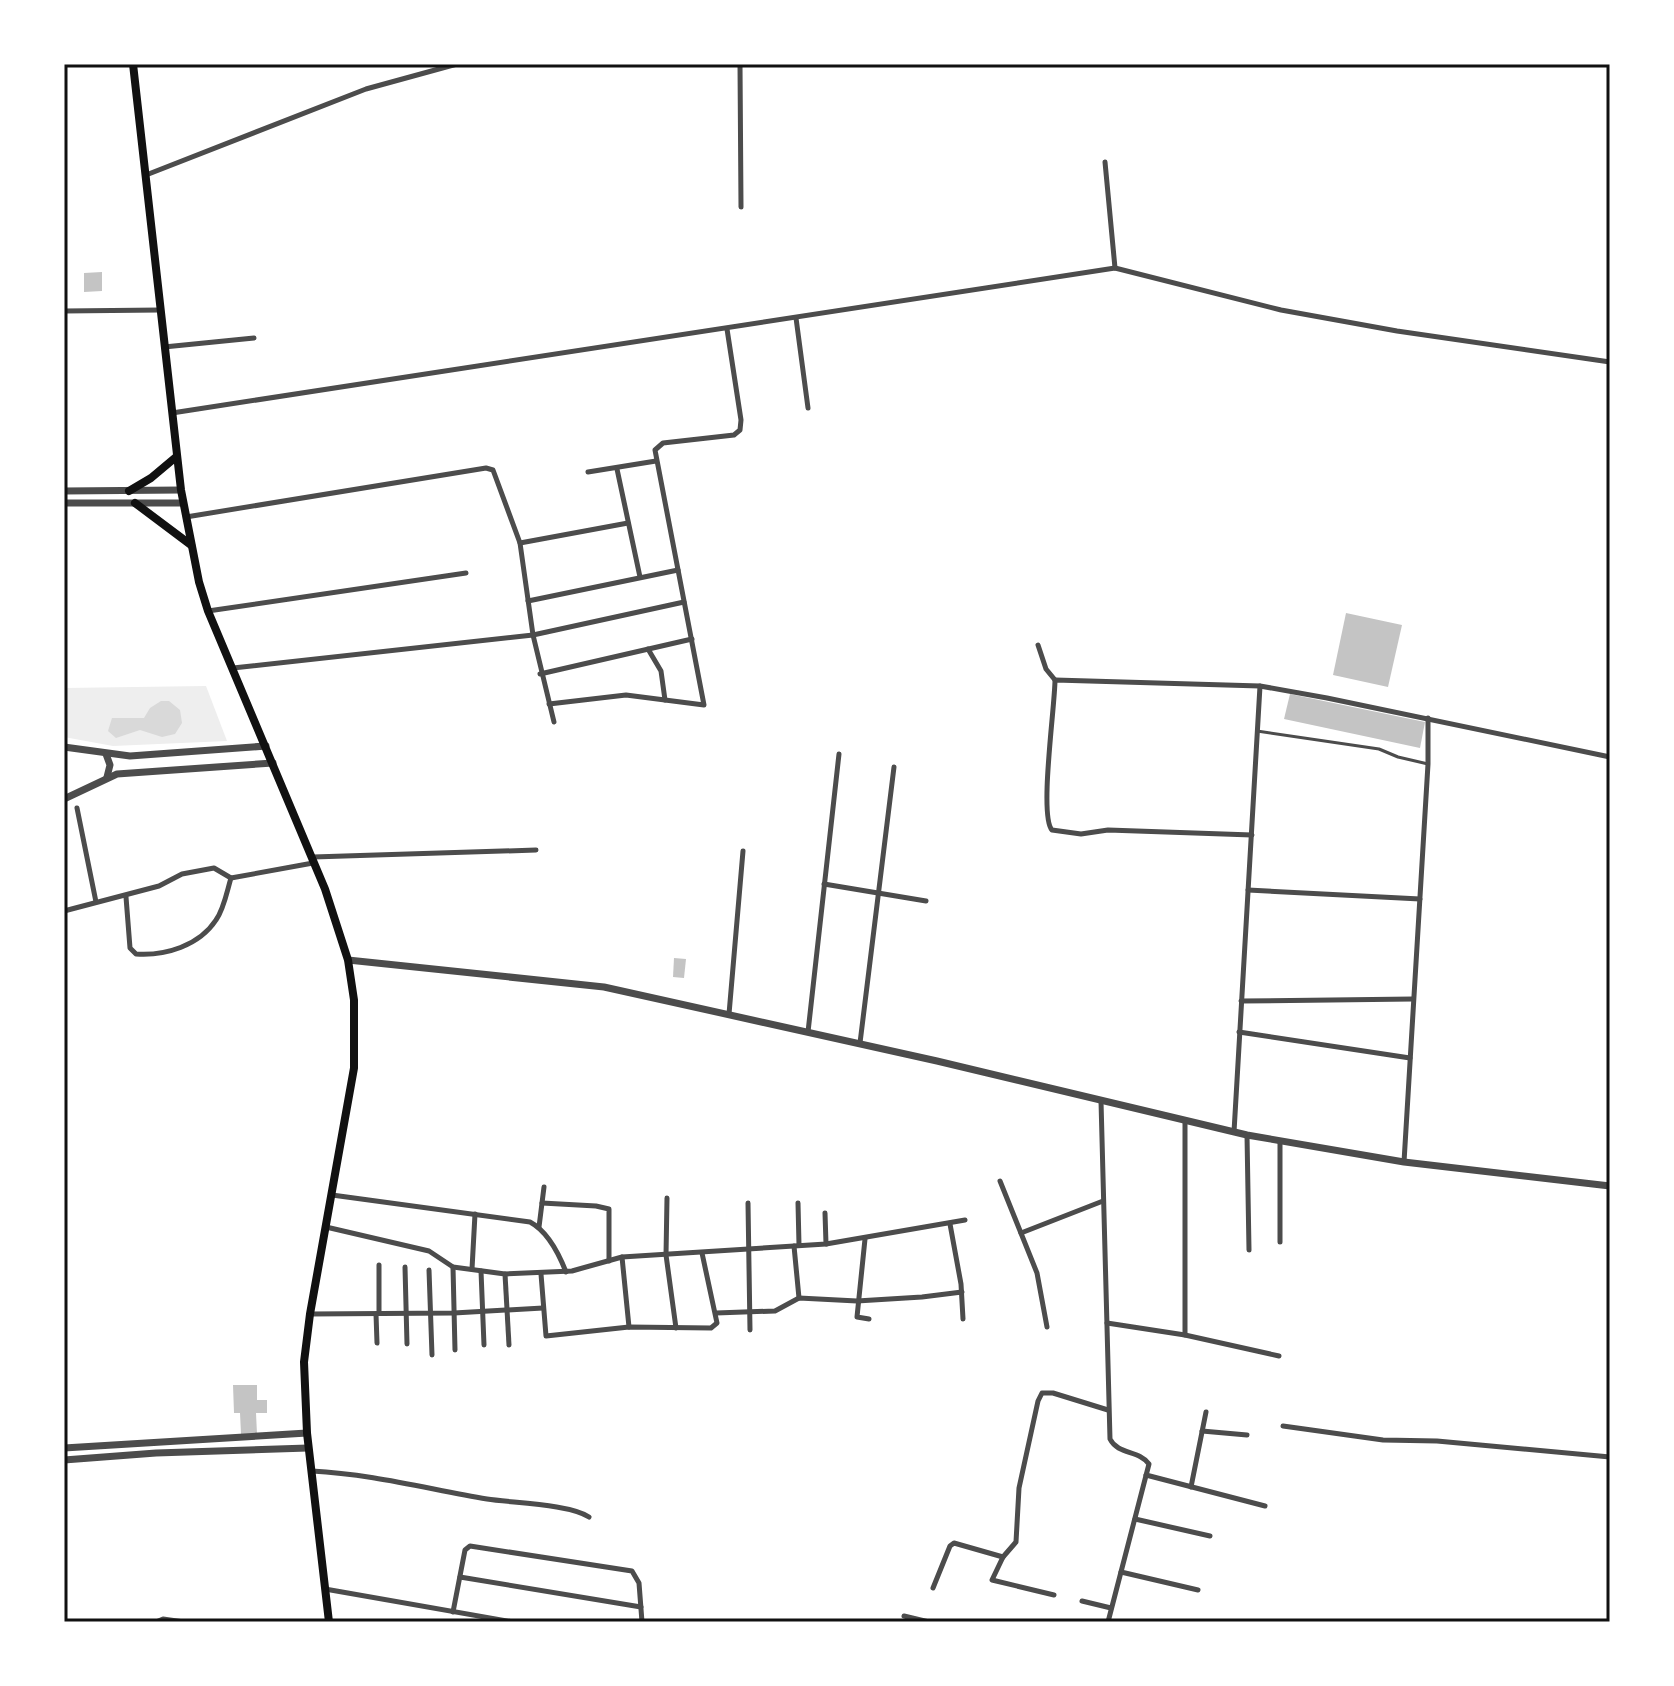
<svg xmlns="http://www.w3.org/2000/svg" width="1674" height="1686" viewBox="0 0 1674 1686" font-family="Montserrat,sans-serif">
<rect width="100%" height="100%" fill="#fff"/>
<polygon fill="#eee" points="206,686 227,741 113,746 64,737 64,688"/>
<polygon fill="#d9d9d9" points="161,701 169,701 180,710 182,723 175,734 162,737 140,730 116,738 108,731 112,718 144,718 150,708"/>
<g fill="#c4c4c4">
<polygon points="102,272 102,291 84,292 84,273"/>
<polygon points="1346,613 1402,625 1388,687 1333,675"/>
<polygon points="1290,694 1425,722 1420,748 1284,719"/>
<polygon points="674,958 686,959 684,978 673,977"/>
<polygon points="233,1385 257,1385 257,1400 267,1400 267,1413 256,1413 257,1434 241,1434 240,1413 234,1413"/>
</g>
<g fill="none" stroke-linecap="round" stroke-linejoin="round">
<polyline stroke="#4c4c4c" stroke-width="3" points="1257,731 1379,749 1398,757 1428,764"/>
<g stroke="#4c4c4c" stroke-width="5">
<polyline points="740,64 741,207"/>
<polyline points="1105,162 1115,268"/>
<polyline points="146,175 366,89 457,64"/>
<polyline points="64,311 160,310"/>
<polyline points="796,318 808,408"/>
<polyline points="164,347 254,338"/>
<polyline points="172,413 1115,268 1281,310 1397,331 1610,362"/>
<polyline points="617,469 640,577"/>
<polyline points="588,472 656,461"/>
<polyline points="186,517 486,468 493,470 520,543 533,635 554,722"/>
<polyline points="520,543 628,523"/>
<polyline points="528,601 678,570"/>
<polyline points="208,611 466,573"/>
<polyline points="1038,645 1046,669 1055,680"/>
<polyline points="648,649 661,671 665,700"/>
<polyline points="233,668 533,635 684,602"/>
<polyline points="540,674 692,639"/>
<polyline points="549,704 626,695 704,705 655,450 663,443 734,435 740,430 741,420 727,329"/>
<polyline points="77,808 96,902"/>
<path d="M1252,835L1108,830L1081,834L1052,830C1039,816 1055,706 1055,680L1260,686L1327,698L1610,757"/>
<polyline points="313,857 536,850"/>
<polyline points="824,884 926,901"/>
<polyline points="1248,890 1420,899"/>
<path d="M126,897L130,948L136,954C165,956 199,946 216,920C224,909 227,891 231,878L313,863"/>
<polyline points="64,911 159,886 182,874 214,868 231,878"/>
<polyline points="1241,1001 1413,999"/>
<polyline points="729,1014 743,851"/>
<polyline points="808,1032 839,754"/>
<polyline points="1239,1032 1410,1058"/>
<polyline points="860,1043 894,767"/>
<path d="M1101,1101L1110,1439C1118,1455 1139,1450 1149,1464L1108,1622"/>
<polyline points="1185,1121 1185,1335"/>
<polyline points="1234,1132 1260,686"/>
<polyline points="1247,1135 1249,1250"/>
<polyline points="1404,1162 1428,764 1428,718"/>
<polyline points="1000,1181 1037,1273 1047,1327"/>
<path d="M332,1195L530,1222C547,1231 559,1254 566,1272"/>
<polyline points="667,1198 666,1255 676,1328"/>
<polyline points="542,1203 596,1206 609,1209 609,1261"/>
<polyline points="748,1203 750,1330"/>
<polyline points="798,1203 799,1245"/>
<polyline points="825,1213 826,1244"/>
<polyline points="950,1224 961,1284 963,1319"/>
<polyline points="326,1227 429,1251 453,1267 505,1274 572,1271 622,1257 826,1244 965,1220"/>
<polyline points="539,1227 544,1187"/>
<polyline points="1021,1233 1103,1201"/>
<polyline points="865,1239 857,1317 869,1319"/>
<polyline points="1280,1242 1280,1141"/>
<polyline points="794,1246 799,1298"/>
<polyline points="622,1257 629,1327"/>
<polyline points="405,1267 407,1344"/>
<polyline points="453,1267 455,1350"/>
<polyline points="472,1269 475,1214"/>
<polyline points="429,1270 432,1355"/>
<polyline points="481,1271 484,1345"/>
<polyline points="505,1274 509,1345"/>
<polyline points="541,1274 546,1336 629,1327 711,1328 717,1323 702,1253"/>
<polyline points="379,1313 379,1265"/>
<polyline points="716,1313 775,1311 799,1298 857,1301 922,1297 962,1292"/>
<polyline points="310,1314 454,1313 543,1308"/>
<polyline points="376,1314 377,1343"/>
<polyline points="1107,1323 1185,1335 1279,1356"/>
<polyline points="1283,1426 1383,1440 1437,1441 1610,1457"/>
<polyline points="1202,1431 1247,1435"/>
<path d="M312,1471C371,1474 428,1489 487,1499C512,1503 570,1504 589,1517"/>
<polyline points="1146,1475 1265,1506"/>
<polyline points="1191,1487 1206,1412"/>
<polyline points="1135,1519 1210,1536"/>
<polyline points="1121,1572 1198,1590"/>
<polyline points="460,1577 641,1607"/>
<polyline points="933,1588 950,1546 954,1543 1003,1557"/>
<polyline points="325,1589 513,1622"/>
<polyline points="1054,1595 992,1580 1003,1557 1016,1542 1019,1488 1038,1401 1042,1393 1053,1393 1108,1410"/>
<polyline points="1082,1601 1111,1608"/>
<polyline points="453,1612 465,1550 470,1546 632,1571 639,1583 642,1622"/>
<polyline points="904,1616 929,1622"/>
<polyline points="156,1622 163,1619 184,1622"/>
</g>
<g stroke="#4c4c4c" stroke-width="7">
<polyline points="64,491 181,490"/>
<polyline points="64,503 183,503"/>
<polyline points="64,747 130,756 266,746"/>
<polyline points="106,754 110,765 107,777"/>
<polyline points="64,799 117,774 273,763"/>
<polyline points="348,960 604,987 937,1061 1247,1135 1404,1162 1610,1186"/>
<polyline points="64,1448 307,1433"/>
<polyline points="64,1460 156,1453 308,1448"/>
</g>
<g stroke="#111" stroke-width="8">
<polyline points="133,64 181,490 199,582 208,611 325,889 348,960 354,1000 354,1068 310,1314 304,1362 307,1433 329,1622"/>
<polyline points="129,491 151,478 176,457"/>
<polyline points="135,503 191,545"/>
</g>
</g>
<rect width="1674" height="1686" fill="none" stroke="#ffffff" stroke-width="132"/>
<rect x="66" y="66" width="1542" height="1554" fill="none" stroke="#111" stroke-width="3"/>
</svg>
